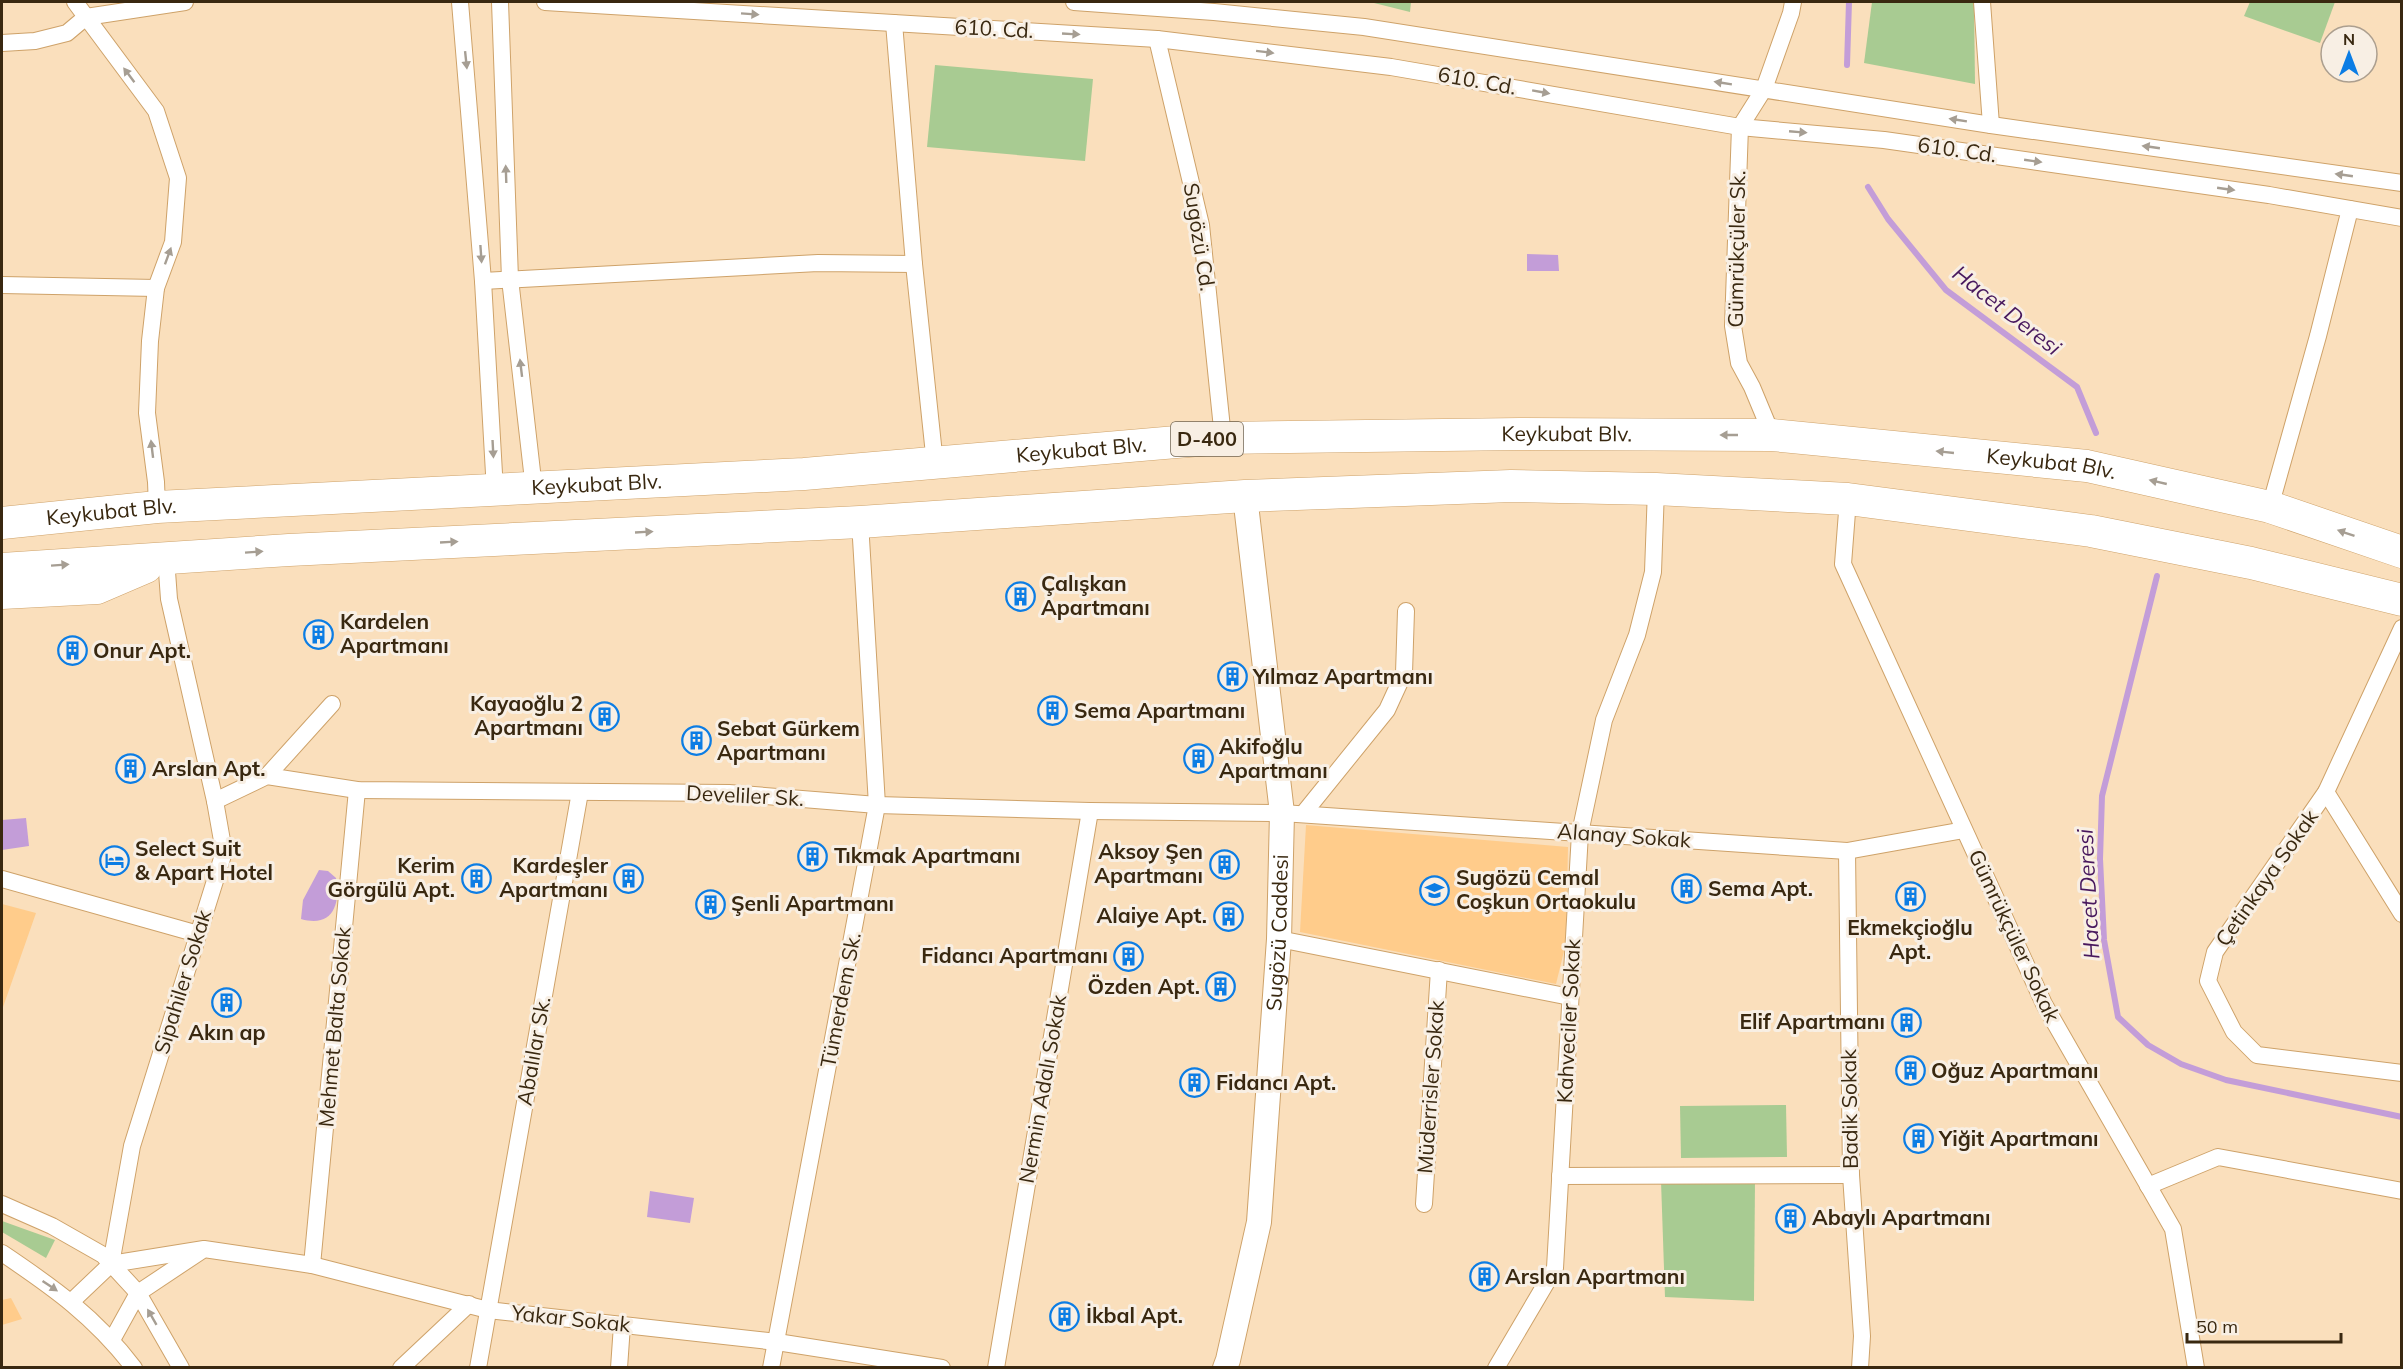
<svg xmlns="http://www.w3.org/2000/svg" width="2403" height="1369" viewBox="0 0 2403 1369" font-family="Mulish,sans-serif">
<rect width="100%" height="100%" fill="#fadfbc"/>
<g fill="#ffcc8b">
<polygon points="1306,825 1568,847 1566,943 1556,984 1300,932"/>
<polygon points="2,904 36,913 2,1010"/>
<polygon points="11,1298 22,1319 2,1325 2,1300"/>
</g>
<g fill="#a8cb92">
<polygon points="1370,2 1411,2 1410,12"/>
<polygon points="1872,2 1974,2 1975,84 1864,63"/>
<polygon points="2250,2 2335,2 2320,43 2244,16"/>
<polygon points="935,65 1093,79 1085,161 927,147"/>
<polygon points="1786,1105 1787,1157 1681,1158 1680,1106"/>
<polygon points="1661,1181 1755,1181 1754,1301 1665,1297"/>
<polygon points="2,1221 55,1240 46,1258 2,1232"/>
</g>
<g fill="#c39dd8">
<polygon points="1527,254 1558,255 1559,271 1527,271"/>
<polygon points="26,818 29,846 2,850 2,820"/>
<path d="M319,870L328,871L336,878C341,905 332,928 301,919L303,900Z"/>
<polygon points="650,1191 694,1198 690,1223 647,1217"/>
</g>
<g fill="none" stroke-linecap="round" stroke-linejoin="round">
<g stroke="#c39dd8" stroke-width="6">
<polyline points="1847,65 1849,2"/>
<polyline points="1868,187 1888,219 1946,290 2077,387 2096,433"/>
<polyline points="2157,576 2102,796 2100,859 2104,940 2118,1017 2148,1045 2181,1064 2226,1080 2402,1117"/>
</g>
<defs>
<g id="street">
<polyline points="75,2 156,111 178,178 173,242 156,288 150,341 147,413 156,482 157,507"/>
<polyline points="460,2 483,281 495,491"/>
<polyline points="500,2 510,279 534,489"/>
<polyline points="545,2 1157,39 1391,67 1740,127 1884,140 2269,195 2402,218"/>
<polyline points="1074,2 1214,12 1364,27 1991,125 2402,183"/>
<polyline points="1982,2 1991,125"/>
<polyline points="86,17 185,2"/>
<polyline points="894,23 914,264 935,464"/>
<polyline points="1157,39 1201,225 1223,438"/>
<polyline points="2,43 35,41 67,33 86,17"/>
<polyline points="1740,127 1733,326 1739,363 1752,387 1772,435"/>
<polyline points="1740,127 1764,89 1791,13 1793,2"/>
<polyline points="483,281 818,263 914,264"/>
<polyline points="2,285 156,288"/>
<polyline points="1848,499 1843,564 2044,1004 2173,1229 2196,1368"/>
<polyline points="2270,507 2318,336 2350,209"/>
<polyline points="2402,628 2326,792 2215,952 2208,981 2234,1032 2257,1055 2402,1073"/>
<polyline points="267,776 332,704"/>
<polyline points="2326,792 2402,914"/>
<polyline points="215,801 267,776 357,790 729,793 877,805 1090,811 1282,813 1847,851 1964,830"/>
<polyline points="1303,814 1387,710 1404,673 1406,611"/>
<polyline points="1847,851 1851,1175 1862,1336 1860,1368"/>
<polyline points="2,879 198,934"/>
<polyline points="1279,939 1570,997"/>
<polyline points="1560,1176 1851,1175"/>
<polyline points="2148,1186 2218,1157 2402,1191"/>
<polyline points="2,1204 52,1226 103,1255 138,1293 181,1368"/>
<polyline points="1424,1204 1439,970"/>
<path d="M2,1253C54,1288 95,1317 134,1368"/>
<polyline points="111,1264 132,1146 224,852 215,801 169,599 166,558"/>
<polyline points="312,1265 357,790"/>
<polyline points="71,1302 111,1264 204,1249 312,1265 488,1310 777,1342 942,1368"/>
<polyline points="112,1340 138,1293 201,1251"/>
<polyline points="401,1368 469,1304"/>
<polyline points="478,1368 580,792"/>
<polyline points="619,1368 622,1325"/>
<polyline points="771,1368 877,805 860,522"/>
<polyline points="996,1368 1090,811"/>
<polyline points="1496,1368 1555,1268 1580,833 1604,720 1637,635 1653,572 1656,489"/>
</g>
<g id="secondary">
<path id="s1" d="M1225,1368L1228,1360L1259,1222L1279,939L1282,813L1245,496"/>
</g>
<g id="highway">
<path id="s2" d="M2,523L157,507L804,474L1223,438L1520,434L1772,435L2087,466L2270,507L2402,552"/>
<polyline points="2,569 289,550 860,522 1245,496 1511,486 1656,489 1848,499 2091,531 2251,563 2402,600"/>
<polyline points="2,593 97,588 146,567"/>
</g>
</defs>
<use href="#street" stroke="#cea269" stroke-width="18"/>
<use href="#secondary" stroke="#cea269" stroke-width="26"/>
<use href="#highway" stroke="#cea269" stroke-width="33"/>
<use href="#street" stroke="#fff" stroke-width="16"/>
<use href="#secondary" stroke="#fff" stroke-width="24"/>
<use href="#highway" stroke="#fff" stroke-width="32"/>
</g>
<defs><path id="oneway-solid" d="M-6-.8H1V-3.2L6.5 0L1 3.2V.8H-6Z" transform="scale(1.5)"/></defs>
<g fill="#a69e93">
<use href="#oneway-solid" transform="translate(750 14) rotate(4)"/>
<use href="#oneway-solid" transform="translate(1071 34) rotate(3)"/>
<use href="#oneway-solid" transform="translate(1265 52) rotate(7)"/>
<use href="#oneway-solid" transform="translate(466 60) rotate(84)"/>
<use href="#oneway-solid" transform="translate(129 75) rotate(-127)"/>
<use href="#oneway-solid" transform="translate(1723 83) rotate(-171)"/>
<use href="#oneway-solid" transform="translate(1541 92) rotate(10)"/>
<use href="#oneway-solid" transform="translate(1958 120) rotate(-171)"/>
<use href="#oneway-solid" transform="translate(1798 132) rotate(5)"/>
<use href="#oneway-solid" transform="translate(2151 147) rotate(-172)"/>
<use href="#oneway-solid" transform="translate(2033 161) rotate(8)"/>
<use href="#oneway-solid" transform="translate(506 174) rotate(-92)"/>
<use href="#oneway-solid" transform="translate(2344 175) rotate(-172)"/>
<use href="#oneway-solid" transform="translate(2226 189) rotate(8)"/>
<use href="#oneway-solid" transform="translate(481 254) rotate(86)"/>
<use href="#oneway-solid" transform="translate(168 256) rotate(-70)"/>
<use href="#oneway-solid" transform="translate(521 368) rotate(-97)"/>
<use href="#oneway-solid" transform="translate(1729 435) rotate(180)"/>
<use href="#oneway-solid" transform="translate(152 449) rotate(-97)"/>
<use href="#oneway-solid" transform="translate(493 449) rotate(87)"/>
<use href="#oneway-solid" transform="translate(1945 452) rotate(-174)"/>
<use href="#oneway-solid" transform="translate(2158 482) rotate(-167)"/>
<use href="#oneway-solid" transform="translate(644 532) rotate(-3)"/>
<use href="#oneway-solid" transform="translate(2346 533) rotate(-161)"/>
<use href="#oneway-solid" transform="translate(449 542) rotate(-3)"/>
<use href="#oneway-solid" transform="translate(254 552) rotate(-4)"/>
<use href="#oneway-solid" transform="translate(60 565) rotate(-4)"/>
<use href="#oneway-solid" transform="translate(50 1286) rotate(34)"/>
<use href="#oneway-solid" transform="translate(152 1317) rotate(-120)"/>
</g>
<defs>
<symbol id="building-ring" viewBox="-11 -11 22 22"><circle r="9.5" fill="#f8efe4" stroke="#0c7de4" stroke-width="1.5"/><path d="M-4-6H4V6H1V3H-1V6H-4ZM-2.5-4.3h1.7v1.8h-1.7ZM.8-4.3h1.7v1.8H.8ZM-2.5-1h1.7V.8h-1.7ZM.8-1h1.7V.8H.8Z" fill="#0c7de4"/></symbol>
<symbol id="hotel-ring" viewBox="-11 -11 22 22"><circle r="9.5" fill="#f8efe4" stroke="#0c7de4" stroke-width="1.5"/><path d="M-6-4.5h1.5V1H6V5H4.5V3h-9V5H-6ZM-4 0a1.8 1.8 0 1 1 3.6 0ZM.5 0V-2.5h3Q6-2.5 6 0Z" fill="#0c7de4"/></symbol>
<symbol id="school-ring" viewBox="-11 -11 22 22"><circle r="9.5" fill="#f8efe4" stroke="#0c7de4" stroke-width="1.5"/><path d="M0-5L7-2L0 1L-7-2ZM-4 1L0 2.5L4 1V4Q0 6-4 4Z" fill="#0c7de4"/></symbol>
</defs>
<g fill-rule="evenodd">
<use href="#building-ring" x="1004" y="580" width="33" height="33"/>
<use href="#building-ring" x="302" y="618" width="33" height="33"/>
<use href="#building-ring" x="56" y="634" width="33" height="33"/>
<use href="#building-ring" x="1216" y="660" width="33" height="33"/>
<use href="#building-ring" x="1036" y="694" width="33" height="33"/>
<use href="#building-ring" x="588" y="700" width="33" height="33"/>
<use href="#building-ring" x="680" y="724" width="33" height="33"/>
<use href="#building-ring" x="1182" y="742" width="33" height="33"/>
<use href="#building-ring" x="114" y="752" width="33" height="33"/>
<use href="#building-ring" x="796" y="840" width="33" height="33"/>
<use href="#hotel-ring" x="98" y="844" width="33" height="33"/>
<use href="#building-ring" x="1208" y="848" width="33" height="33"/>
<use href="#building-ring" x="460" y="862" width="33" height="33"/>
<use href="#building-ring" x="612" y="862" width="33" height="33"/>
<use href="#building-ring" x="1670" y="872" width="33" height="33"/>
<use href="#school-ring" x="1418" y="874" width="33" height="33"/>
<use href="#building-ring" x="1894" y="880" width="33" height="33"/>
<use href="#building-ring" x="694" y="888" width="33" height="33"/>
<use href="#building-ring" x="1212" y="900" width="33" height="33"/>
<use href="#building-ring" x="1112" y="940" width="33" height="33"/>
<use href="#building-ring" x="1204" y="970" width="33" height="33"/>
<use href="#building-ring" x="210" y="986" width="33" height="33"/>
<use href="#building-ring" x="1890" y="1006" width="33" height="33"/>
<use href="#building-ring" x="1894" y="1054" width="33" height="33"/>
<use href="#building-ring" x="1178" y="1066" width="33" height="33"/>
<use href="#building-ring" x="1902" y="1122" width="33" height="33"/>
<use href="#building-ring" x="1774" y="1202" width="33" height="33"/>
<use href="#building-ring" x="1468" y="1260" width="33" height="33"/>
<use href="#building-ring" x="1048" y="1300" width="33" height="33"/>
</g>
<g text-anchor="middle" stroke-width="6" stroke-linejoin="round" paint-order="stroke">
<rect fill="#f8efe4" stroke="#726450" stroke-width="1.5" x="1171" y="422" width="72" height="34" rx="4.5"/>
<g font-size="20" font-weight="bold" fill="#392810">
<text x="1207" y="446">D-400</text>
</g>
<g font-size="21" fill="#392810" stroke="#f8efe4">
<text transform="translate(994 29) rotate(3)" y="7">610. Cd.</text>
<text transform="translate(1477 81) rotate(10)" y="7">610. Cd.</text>
<text transform="translate(1957 150) rotate(8)" y="7">610. Cd.</text>
<text transform="translate(1199 237) rotate(81)" y="7">Sugözü Cd.</text>
<text transform="translate(1737 249) rotate(-89)" y="7">Gümrükçüler Sk.</text>
<text dy="7" stroke="none"><textPath href="#s2" startOffset="1568">Keykubat Blv.</textPath></text>
<text dy="7" stroke="none"><textPath href="#s2" startOffset="1082">Keykubat Blv.</textPath></text>
<text dy="7" stroke="none"><textPath href="#s2" startOffset="2054">Keykubat Blv.</textPath></text>
<text dy="7" stroke="none"><textPath href="#s2" startOffset="596">Keykubat Blv.</textPath></text>
<text dy="7" stroke="none"><textPath href="#s2" startOffset="110">Keykubat Blv.</textPath></text>
<text transform="translate(745 796) rotate(3)" y="7">Develiler Sk.</text>
<text transform="translate(1624 836) rotate(4)" y="7">Alanay Sokak</text>
<text transform="translate(2267 878) rotate(-55)" y="7">Çetinkaya Sokak</text>
<text dy="7" stroke="none"><textPath href="#s1" startOffset="440">Sugözü Caddesi</textPath></text>
<text transform="translate(2014 936) rotate(65)" y="7">Gümrükçüler Sokak</text>
<text transform="translate(183 982) rotate(-73)" y="7">Sipahiler Sokak</text>
<text transform="translate(841 1000) rotate(-79)" y="7">Tümerdem Sk.</text>
<text transform="translate(1569 1021) rotate(-87)" y="7">Kahveciler Sokak</text>
<text transform="translate(335 1027) rotate(-85)" y="7">Mehmet Balta Sokak</text>
<text transform="translate(534 1051) rotate(-80)" y="7">Abalılar Sk.</text>
<text transform="translate(1431 1087) rotate(-86)" y="7">Müderrisler Sokak</text>
<text transform="translate(1043 1089) rotate(-80)" y="7">Nermin Adalı Sokak</text>
<text transform="translate(1850 1109) rotate(-91)" y="7">Badik Sokak</text>
<text transform="translate(571 1319) rotate(6)" y="7">Yakar Sokak</text>
</g>
<g font-size="21" font-weight="bold" fill="#392810" stroke="#f8efe4" text-anchor="start">
<text x="1041" y="591">Çalışkan<tspan x="1041" dy="24">Apartmanı</tspan></text>
<text x="340" y="629">Kardelen<tspan x="340" dy="24">Apartmanı</tspan></text>
<text x="93" y="658">Onur Apt.</text>
<text x="1253" y="684">Yılmaz Apartmanı</text>
<text x="583" y="711" text-anchor="end">Kayaoğlu 2<tspan x="583" dy="24">Apartmanı</tspan></text>
<text x="1074" y="718">Sema Apartmanı</text>
<text x="717" y="736">Sebat Gürkem<tspan x="717" dy="24">Apartmanı</tspan></text>
<text x="1219" y="754">Akifoğlu<tspan x="1219" dy="24">Apartmanı</tspan></text>
<text x="152" y="776">Arslan Apt.</text>
<text x="135" y="856">Select Suit<tspan x="135" dy="24">&amp; Apart Hotel</tspan></text>
<text x="1203" y="859" text-anchor="end">Aksoy Şen<tspan x="1203" dy="24">Apartmanı</tspan></text>
<text x="834" y="863">Tıkmak Apartmanı</text>
<text x="455" y="873" text-anchor="end">Kerim<tspan x="455" dy="24">Görgülü Apt.</tspan></text>
<text x="608" y="873" text-anchor="end">Kardeşler<tspan x="608" dy="24">Apartmanı</tspan></text>
<text x="1456" y="885">Sugözü Cemal<tspan x="1456" dy="24">Coşkun Ortaokulu</tspan></text>
<text x="1708" y="896">Sema Apt.</text>
<text x="731" y="911">Şenli Apartmanı</text>
<text x="1207" y="923" text-anchor="end">Alaiye Apt.</text>
<text x="1910" y="935" text-anchor="middle">Ekmekçioğlu<tspan x="1910" dy="24">Apt.</tspan></text>
<text x="1108" y="963" text-anchor="end">Fidancı Apartmanı</text>
<text x="1200" y="994" text-anchor="end">Özden Apt.</text>
<text x="1885" y="1029" text-anchor="end">Elif Apartmanı</text>
<text x="227" y="1040" text-anchor="middle">Akın ap</text>
<text x="1931" y="1078">Oğuz Apartmanı</text>
<text x="1216" y="1090">Fidancı Apt.</text>
<text x="1939" y="1146">Yiğit Apartmanı</text>
<text x="1812" y="1225">Abaylı Apartmanı</text>
<text x="1505" y="1284">Arslan Apartmanı</text>
<text x="1086" y="1323">İkbal Apt.</text>
</g>
<g font-size="22" font-style="italic" fill="#48185d" stroke="#f8efe4">
<text transform="translate(2007 310) rotate(38)" y="8">Hacet Deresi</text>
<text transform="translate(2088 894) rotate(-93)" y="8">Hacet Deresi</text>
</g>
</g>
<rect width="2403" height="1369" fill="none" stroke="#392810" stroke-width="6"/>
<g transform="translate(2349 54)"><circle r="28" fill="#f8efe4" stroke="#ac9f8f" stroke-width="1.5"/>
<path d="M0-4.5L10 22L0 15L-10 22Z" fill="#0c7de4"/>
<text y="-9" font-size="16" font-weight="bold" text-anchor="middle" fill="#392810">N</text>
</g>
<path d="M2187 1333v9h154v-9" fill="none" stroke="#392810" stroke-width="3"/>
<text x="2196" y="1333" font-size="18" fill="#392810" stroke="#f8efe4" stroke-width="4.5" paint-order="stroke">50 m</text>
</svg>
